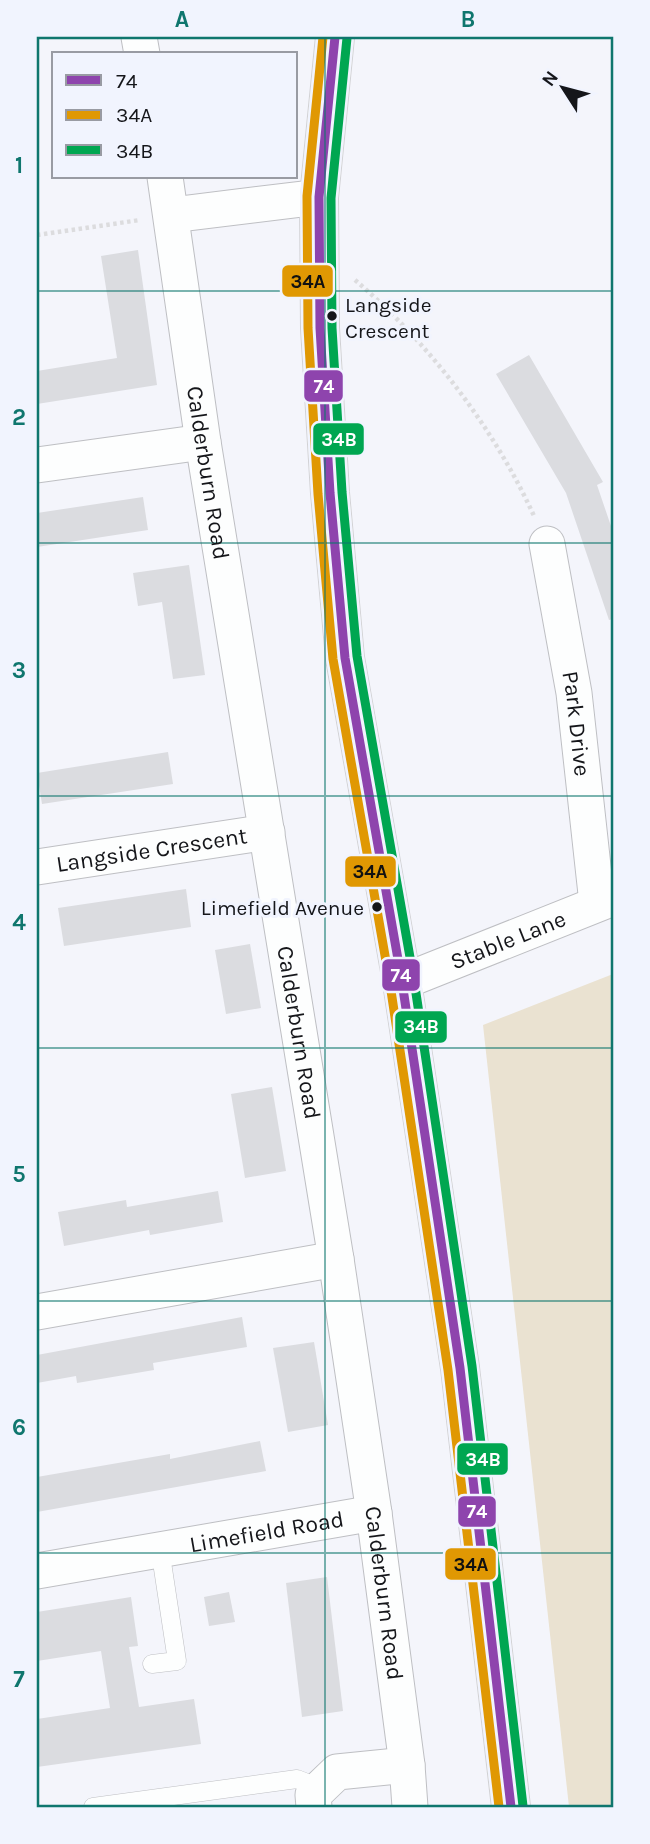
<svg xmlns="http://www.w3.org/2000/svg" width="650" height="1844" viewBox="0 0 650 1844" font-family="Karla,sans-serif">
<rect width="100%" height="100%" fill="#f4f5fb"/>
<polygon fill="#eae2d1" points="613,974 613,1807 569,1807 483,1025"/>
<g fill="#dbdce0">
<polygon points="138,250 157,385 37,404 37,371 117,358 101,256"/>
<polygon points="529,355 603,482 597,485 613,532 613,619 609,620 566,493 496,374"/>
<polygon points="143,497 148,530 37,547 37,513"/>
<polygon points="189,565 205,675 173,679 162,602 138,606 133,573"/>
<polygon points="168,752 173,784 42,804 37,773"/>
<polygon points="186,889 191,927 64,946 58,908"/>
<polygon points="250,944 261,1008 226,1014 215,950"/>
<polygon points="272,1087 286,1171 245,1178 231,1094"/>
<polygon points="218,1191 223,1222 150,1235 149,1230 64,1246 58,1212 126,1200 127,1207"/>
<polygon points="242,1317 247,1347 153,1363 154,1370 77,1383 76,1376 37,1383 37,1355"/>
<polygon points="314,1342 328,1425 288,1432 273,1348"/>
<polygon points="260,1441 266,1471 37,1512 37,1477 170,1454 170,1459"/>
<polygon points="327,1577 343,1711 302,1717 286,1583"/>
<polygon points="229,1592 235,1622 209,1626 204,1597"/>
<polygon points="131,1597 138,1646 129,1647 139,1707 194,1699 201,1744 37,1767 37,1719 110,1708 101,1651 37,1661 37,1612"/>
</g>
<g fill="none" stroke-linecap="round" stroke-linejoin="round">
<defs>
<g id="service">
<polyline points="152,1664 177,1661 160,1549"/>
<polyline points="93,1807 297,1779 320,1788"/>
</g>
<g id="minor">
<polyline points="139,37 142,54"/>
<path id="s1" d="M165,177L203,442L336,1259L374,1513L407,1765L410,1807"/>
<polyline points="172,215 319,197"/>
<polyline points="37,465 203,442"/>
<path id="s2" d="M547,544L574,693L597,903"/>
<path id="s3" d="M37,867L267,832"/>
<path id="s4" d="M402,982L613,898"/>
<polyline points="37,1312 336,1259"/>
<path id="s5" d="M37,1571L374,1513"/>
<polyline points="314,1807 313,1795 337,1772 407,1765"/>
</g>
<polyline id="primary" points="335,37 319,197 320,328 330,493 345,658 402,982 460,1368 511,1807"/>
</defs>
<use href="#service" stroke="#bebfc3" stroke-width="19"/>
<use href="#minor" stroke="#bebfc3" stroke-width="37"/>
<use href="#primary" stroke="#d1d1d4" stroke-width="40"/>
<g stroke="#dcdcde" stroke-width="4.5" stroke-dasharray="3.5 3.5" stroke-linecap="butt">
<polyline points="37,235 140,220"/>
<path d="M355,280C429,343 494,428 534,516"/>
</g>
<use href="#service" stroke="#fdfefe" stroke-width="18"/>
<use href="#minor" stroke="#fdfefe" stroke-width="35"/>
<use href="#primary" stroke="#e9e7dd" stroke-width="38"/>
<defs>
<polyline id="bus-1" points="335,37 319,197 320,328 330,493 345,658 402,982 460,1368 511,1807"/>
<polyline id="bus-2" points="323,37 307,196 308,328 318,494 333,659 390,984 448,1370 499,1807"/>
<polyline id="bus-3" points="347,38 331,198 332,328 342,492 357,656 414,980 472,1366 523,1806"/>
</defs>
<use href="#bus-1" stroke="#f1f4fe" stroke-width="14"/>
<use href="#bus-2" stroke="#f1f4fe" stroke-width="14"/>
<use href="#bus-3" stroke="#f1f4fe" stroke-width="14"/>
<use href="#bus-1" stroke="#8e44ad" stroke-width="9"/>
<use href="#bus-2" stroke="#e09803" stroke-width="9"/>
<use href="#bus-3" stroke="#00a651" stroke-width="9"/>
</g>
<path fill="none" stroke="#0f766e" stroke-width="2" stroke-opacity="0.55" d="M325,37V1807M37,291H613M37,543H613M37,796H613M37,1048H613M37,1301H613M37,1553H613"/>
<g fill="#15161a" stroke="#f1f4fe" stroke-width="2.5">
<circle cx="332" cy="316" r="6"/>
<circle cx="377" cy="907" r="6"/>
</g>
<g text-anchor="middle" stroke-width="6" stroke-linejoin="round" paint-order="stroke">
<g font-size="21" fill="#15161a" stroke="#f1f4fe" text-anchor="start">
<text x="345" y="312">Langside<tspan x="345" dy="26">Crescent</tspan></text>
<text x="364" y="915" text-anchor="end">Limefield Avenue</text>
</g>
<g font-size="23" fill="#15161a" stroke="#f1f4fe">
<text dy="8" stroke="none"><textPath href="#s1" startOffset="299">Calderburn Road</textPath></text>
<text dy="8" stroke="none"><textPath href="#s2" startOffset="182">Park Drive</textPath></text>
<text dy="8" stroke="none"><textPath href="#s3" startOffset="116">Langside Crescent</textPath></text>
<text dy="8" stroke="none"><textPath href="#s4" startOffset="114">Stable Lane</textPath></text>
<text dy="8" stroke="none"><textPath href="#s1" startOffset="866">Calderburn Road</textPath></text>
<text dy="8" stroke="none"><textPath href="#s5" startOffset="233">Limefield Road</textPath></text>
<text dy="8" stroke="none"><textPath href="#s1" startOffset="1433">Calderburn Road</textPath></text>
</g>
</g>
<g stroke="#f1f4fe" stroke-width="2.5">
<rect x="281" y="264" width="53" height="34" rx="7" fill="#e09803"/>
<rect x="303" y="369" width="41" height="34" rx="7" fill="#8e44ad"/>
<rect x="312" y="422" width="53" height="34" rx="7" fill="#00a651"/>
<rect x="344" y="855" width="53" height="33" rx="7" fill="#e09803"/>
<rect x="381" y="958" width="40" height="34" rx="7" fill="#8e44ad"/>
<rect x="394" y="1010" width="54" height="34" rx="7" fill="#00a651"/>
<rect x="456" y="1442" width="53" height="34" rx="7" fill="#00a651"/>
<rect x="457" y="1495" width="40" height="33" rx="7" fill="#8e44ad"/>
<rect x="444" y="1547" width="53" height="34" rx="7" fill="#e09803"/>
</g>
<g font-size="19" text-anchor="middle" font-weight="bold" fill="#fff">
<text x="324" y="393">74</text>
<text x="339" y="446">34B</text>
<text x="401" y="982">74</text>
<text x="421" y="1033">34B</text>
<text x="483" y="1466">34B</text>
<text x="477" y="1518">74</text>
</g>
<g font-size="19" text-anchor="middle" font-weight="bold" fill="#111">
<text x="308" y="288">34A</text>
<text x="370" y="878">34A</text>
<text x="471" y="1571">34A</text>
</g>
<rect width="650" height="1844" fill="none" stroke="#f1f4fe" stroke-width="77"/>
<rect x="52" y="52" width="245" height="126" fill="#f1f4fe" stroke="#999ba3" stroke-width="2"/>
<rect x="66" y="75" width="35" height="10" fill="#8e44ad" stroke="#999ba3" stroke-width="2"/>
<text x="116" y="88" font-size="21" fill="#15161a">74</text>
<rect x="66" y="110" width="35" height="10" fill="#e09803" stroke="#999ba3" stroke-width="2"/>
<text x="116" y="122" font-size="21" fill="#15161a">34A</text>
<rect x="66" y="145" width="35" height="10" fill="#00a651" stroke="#999ba3" stroke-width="2"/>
<text x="116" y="158" font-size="21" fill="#15161a">34B</text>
<g transform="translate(563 88) rotate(306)" stroke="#f1f4fe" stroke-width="5" paint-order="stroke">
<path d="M0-5L12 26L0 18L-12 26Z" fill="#15161a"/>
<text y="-10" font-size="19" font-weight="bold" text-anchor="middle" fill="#15161a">N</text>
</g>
<rect x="38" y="38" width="574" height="1768" fill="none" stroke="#0f766e" stroke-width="2.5"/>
<g font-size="23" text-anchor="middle" font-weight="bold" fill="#0f766e">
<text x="182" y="27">A</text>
<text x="468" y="27">B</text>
<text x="19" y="173">1</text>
<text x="19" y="425">2</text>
<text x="19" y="678">3</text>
<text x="19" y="930">4</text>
<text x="19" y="1182">5</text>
<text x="19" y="1435">6</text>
<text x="19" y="1687">7</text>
</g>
</svg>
